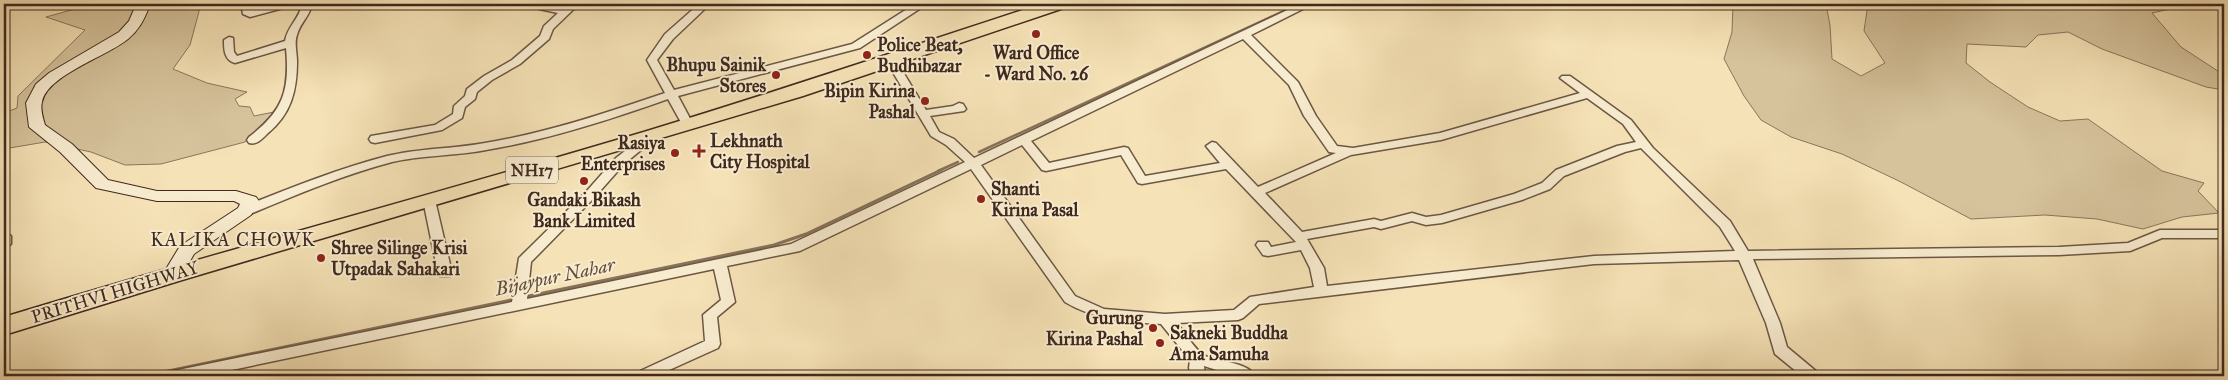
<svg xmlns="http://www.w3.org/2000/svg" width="2228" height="380" viewBox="0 0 2228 380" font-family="'IM FELL Great Primer',serif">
<rect width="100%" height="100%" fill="#f5e2b6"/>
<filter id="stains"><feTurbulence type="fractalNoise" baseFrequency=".004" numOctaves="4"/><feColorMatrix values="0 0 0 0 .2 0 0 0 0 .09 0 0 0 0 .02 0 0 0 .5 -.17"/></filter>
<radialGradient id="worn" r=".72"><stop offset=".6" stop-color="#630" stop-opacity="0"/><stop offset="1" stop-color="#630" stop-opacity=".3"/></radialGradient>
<g fill="#d6c39c" stroke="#8a765d">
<polygon points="93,4 201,4 190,45 173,69 207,83 247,92 235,99 239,106 250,107 254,116 274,112 245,142 161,164 125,165 91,152 45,142 4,149 4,113 17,108 18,96 85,30 46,17"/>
<polygon points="1733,4 1826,4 1830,25 1832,59 1861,76 1885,63 1864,31 1868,4 2176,4 2179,7 2152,13 2181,47 2224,75 2224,90 2206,87 2102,49 2068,32 2038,35 2026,47 1967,44 1966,63 1990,82 2028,107 2060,121 2088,119 2162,171 2204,183 2198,191 2219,213 2182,217 2143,229 2097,219 2045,215 1971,219 1901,182 1842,154 1791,137 1761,120 1744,96 1724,59 1732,32"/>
</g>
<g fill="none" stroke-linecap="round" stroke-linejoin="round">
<g stroke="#87725a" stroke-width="2.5">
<polyline points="979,152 1299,4"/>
<polyline points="938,171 958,162"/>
</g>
<g stroke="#87725a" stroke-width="3">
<polyline points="524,297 774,245 806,234 941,170"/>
<polyline points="144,376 516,299"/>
</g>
<defs>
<g id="street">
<polygon points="241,4 251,4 252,10 276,4 292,4 291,6 250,17 243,14"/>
<path d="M302,4H312C310,16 300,23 297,35C294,43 297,53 297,61C297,91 291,114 268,133C262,139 257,145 249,143L247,140L249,137C283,111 290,91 286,48L235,63C224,60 224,49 224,40L229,37L233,38L234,52L237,56L285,41C287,27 300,18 302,4Z"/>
<polygon points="537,4 547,4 563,9 568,4 579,4 553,29 549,39 520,64 492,80 477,92 475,99 465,107 462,118 442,130 375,143 371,142 369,139 371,136 435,125 453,114 454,106 465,96 467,89 484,76 512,60 540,36 544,26 558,13 539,9"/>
<path d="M699,4H710L673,39L657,60L674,90L852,44L915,4H927L860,48L678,96L693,124L691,126H683L668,99C609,120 547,140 486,150C455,156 423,155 392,162C343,175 296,195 250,214H240L239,211L240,208C288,189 337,169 387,156C419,148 453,149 485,143C546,133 606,113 665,93L647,60L665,34Z"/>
<path d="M1300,4H1313L1251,35L1298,82L1316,116L1337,146L1353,148L1440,133L1580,93L1560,78L1562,76H1570L1631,120L1653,148L1730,221L1748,251L2059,247L2128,243L2160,230H2224V238H2162L2130,251L2059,255L1753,259L1780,323L1787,347L1817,372L1819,376H1802L1775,354L1766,323L1739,260L1594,264L1259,304L1243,318L1238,320L1177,323C1183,331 1197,352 1205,356C1218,361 1249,363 1255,376H1235L1204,366L1205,376H1191L1189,368L1190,360L1161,324C1127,322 1095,320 1065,302L971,169L800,251L727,266L735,302L717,317L720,344L718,348L656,376H636L638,372L705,341L703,315L721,300L714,269L203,376H171L173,372L178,370L512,302L519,258L585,193L616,158L648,133H656L658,136L624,164L593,199L531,262L527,299L791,244L965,162L946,145L931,136L885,59L886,57H894L926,110L953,106L959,103L963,104L966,109L964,111L930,116L939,132L954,139L974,158ZM1243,39L1289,85L1304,116L1329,152L1336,153L1258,187L1216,143L1212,142L1206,146L1220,163L1145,176L1128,148L1124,147L1049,163L1031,141ZM1587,98L1623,124L1636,142L1617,146L1556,170L1542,183L1514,194L1441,215L1426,217L1412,213L1381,221L1374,219L1302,232L1265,193L1351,155L1441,140ZM1022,145L1042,170L1046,171L1121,155L1138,183L1142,184L1226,169L1296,242L1271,247L1268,242H1258L1256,245L1263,255L1268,256L1301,250L1310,268L1314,287L1250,297L1234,310L1165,314L1104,309L1075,296L981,165ZM1641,148L1720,227L1735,251L1594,256L1327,286L1324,268L1307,239L1374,227L1381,229L1412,221L1426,225L1442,223L1522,200L1550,189L1564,176L1625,152Z"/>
<polygon points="429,196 435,200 452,273 450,276 440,276 438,273 423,200"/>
<polygon points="4,232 11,236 11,244 4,248"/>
</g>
<path id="secondary" d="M133,4H147L149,7C144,20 139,30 128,39C108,56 47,75 42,102C40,109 43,118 45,125L72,144L108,180L157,191H236L256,197L259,201L251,215L194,254L180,279L173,280L166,279L163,274L180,246L238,208L240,204L234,201H157L96,188L60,152L29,127L26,103L36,84L49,73L119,32L129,21L135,7Z"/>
<path id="highway" d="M1041,4H1067L1064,8L803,96L182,280L4,335V317C217,252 433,195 647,131C779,91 910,47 1041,4Z"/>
</defs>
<use href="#street" stroke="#6c5744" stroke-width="3"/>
<use href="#secondary" stroke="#3f291e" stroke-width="2"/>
<use href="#highway" stroke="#3f291e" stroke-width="3"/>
<use href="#street" fill="#f8ecd0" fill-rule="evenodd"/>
<use href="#secondary" fill="#f8ecd0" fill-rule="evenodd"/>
<use href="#highway" fill="#f5e2b6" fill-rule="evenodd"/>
</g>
<g fill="#8f2418" stroke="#f8ecd0" stroke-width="2">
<circle cx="1036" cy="34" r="5"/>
<circle cx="867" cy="55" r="5"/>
<circle cx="776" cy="75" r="5"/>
<circle cx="925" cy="101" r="5"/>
<path d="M696.5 143.5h5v5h5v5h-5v5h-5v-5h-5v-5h5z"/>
<circle cx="675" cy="153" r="5"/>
<circle cx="584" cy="181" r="5"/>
<circle cx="981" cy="199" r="5"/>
<circle cx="321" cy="258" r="5"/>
<circle cx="1153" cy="328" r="5"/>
<circle cx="1160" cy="343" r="5"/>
</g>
<g text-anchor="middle" stroke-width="4" stroke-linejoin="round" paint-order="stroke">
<rect fill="#f8ecd0" stroke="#766453" stroke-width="1" x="506" y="156.5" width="52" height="27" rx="4"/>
<g font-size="16" font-weight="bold" fill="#3f291e">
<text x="532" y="176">NH17</text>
</g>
<g font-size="18" font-weight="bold" fill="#3f291e" stroke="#f8ecd0" text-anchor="start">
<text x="877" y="51">Police Beat,<tspan x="877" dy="21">Budhibazar</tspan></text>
<text x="1036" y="59" text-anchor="middle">Ward Office<tspan x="1036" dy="21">- Ward No. 26</tspan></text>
<text x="766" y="71" text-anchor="end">Bhupu Sainik<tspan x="766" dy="21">Stores</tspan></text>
<text x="915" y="97" text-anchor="end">Bipin Kirina<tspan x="915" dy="21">Pashal</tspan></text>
<text x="710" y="147">Lekhnath<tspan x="710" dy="21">City Hospital</tspan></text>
<text x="665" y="149" text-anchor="end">Rasiya<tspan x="665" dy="21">Enterprises</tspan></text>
<text x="991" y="195">Shanti<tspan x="991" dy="21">Kirina Pasal</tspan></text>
<text x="584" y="206" text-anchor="middle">Gandaki Bikash<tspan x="584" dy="21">Bank Limited</tspan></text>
<text x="331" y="254">Shree Silinge Krisi<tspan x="331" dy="21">Utpadak Sahakari</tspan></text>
<text x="1143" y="324" text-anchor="end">Gurung<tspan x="1143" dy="21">Kirina Pashal</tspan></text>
<text x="1170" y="339">Sakneki Buddha<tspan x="1170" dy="21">Ama Samuha</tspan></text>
</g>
<g font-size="18" fill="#3f291e" stroke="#f8ecd0">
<text transform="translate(115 292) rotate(-17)" y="6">PRITHVI HIGHWAY</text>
</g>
<g font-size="19" letter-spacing="1" fill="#3f291e" stroke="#f8ecd0">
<text x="233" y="246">KALIKA CHOWK</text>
</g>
<g font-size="19" font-style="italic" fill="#634e3c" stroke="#f8ecd0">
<text transform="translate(555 276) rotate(-12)" y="7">Bijaypur Nahar</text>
</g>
</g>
<rect width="2228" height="380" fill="none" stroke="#f5e2b6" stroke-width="20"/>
<rect x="5" y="5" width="2218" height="370" fill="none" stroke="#3f291e" stroke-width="2.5"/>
<rect x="10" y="10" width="2208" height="360" fill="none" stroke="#3f291e"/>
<rect width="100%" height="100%" filter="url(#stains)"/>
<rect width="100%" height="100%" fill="url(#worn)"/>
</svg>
